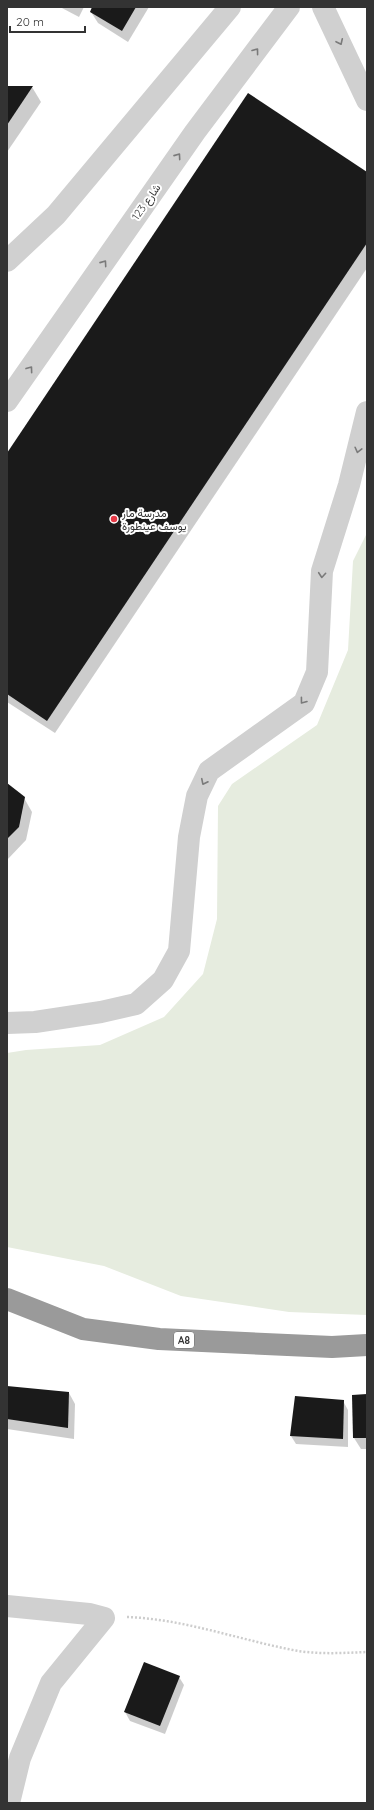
<svg xmlns="http://www.w3.org/2000/svg" width="374" height="1810" viewBox="0 0 374 1810" font-family="Quicksand,Vazirmatn,sans-serif">
<rect width="100%" height="100%" fill="#fff"/>
<polygon fill="#e6ecdf" points="367,533 367,1315 289,1312 181,1296 104,1266 7,1247 7,1053 26,1050 100,1045 164,1017 203,974 217,919 218,806 232,784 317,725 348,650 353,561"/>
<g fill="#0003">
<polygon points="60,7 84,7 79,17"/>
<polygon points="94,7 149,7 128,42 98,23 91,12"/>
<polygon points="7,87 32,87 41,102 7,152"/>
<polygon points="367,173 367,268 55,733 7,702 7,455"/>
<polygon points="7,785 24,798 32,812 26,840 7,860"/>
<polygon points="7,1387 69,1393 75,1404 74,1439 7,1429"/>
<polygon points="367,1395 367,1449 361,1449 354,1438"/>
<polygon points="343,1401 348,1410 348,1447 296,1444 291,1436"/>
<polygon points="179,1677 184,1685 165,1734 130,1721 125,1712"/>
</g>
<g fill="#1a1a1a">
<polygon points="92,7 136,7 122,31 90,12"/>
<polygon points="7,86 33,86 7,125"/>
<polygon points="248,93 367,172 367,243 47,721 7,694 7,453"/>
<polygon points="7,783 25,797 19,827 7,839"/>
<polygon points="7,1386 69,1392 68,1428 7,1419"/>
<polygon points="367,1394 367,1438 353,1438 352,1395"/>
<polygon points="295,1396 344,1400 343,1439 290,1436"/>
<polygon points="144,1662 180,1676 160,1726 124,1712"/>
</g>
<g fill="none" stroke-linecap="round" stroke-linejoin="round">
<path stroke="#cdcdcd" stroke-width="2.5" stroke-dasharray="2 2" stroke-linecap="butt" d="M127,1617C182,1619 234,1638 288,1649C314,1655 341,1653 367,1652"/>
<g stroke="#d0d0d0" stroke-width="22">
<polyline points="323,7 367,100"/>
<polyline points="7,261 56,215 230,7"/>
<polyline points="7,401 195,132 289,7"/>
<polyline points="7,1023 35,1022 101,1012 136,1004 163,980 179,951 189,837 197,796 209,771 304,703 317,672 322,571 349,485 367,412"/>
<polyline points="7,1606 89,1614 104,1618 51,1683 20,1758 9,1803"/>
</g>
<polyline stroke="#9a9a9a" stroke-width="22" points="7,1299 83,1329 159,1339 332,1347 367,1345"/>
</g>
<defs><path id="oneway-chevron" d="M-2-3.5L2.5 0L-2 3.5" fill="none" stroke-width="1.6" stroke-linecap="round" stroke-linejoin="round"/></defs>
<g stroke="#7a7a7a">
<use href="#oneway-chevron" transform="translate(340 42) rotate(65)"/>
<use href="#oneway-chevron" transform="translate(256 51) rotate(-53)"/>
<use href="#oneway-chevron" transform="translate(178 156) rotate(-55)"/>
<use href="#oneway-chevron" transform="translate(104 263) rotate(-55)"/>
<use href="#oneway-chevron" transform="translate(30 369) rotate(-54)"/>
<use href="#oneway-chevron" transform="translate(358 450) rotate(104)"/>
<use href="#oneway-chevron" transform="translate(322 575) rotate(95)"/>
<use href="#oneway-chevron" transform="translate(303 701) rotate(127)"/>
<use href="#oneway-chevron" transform="translate(204 782) rotate(116)"/>
</g>
<circle fill="#e63946" stroke="#fff" stroke-width="1.5" cx="114" cy="519" r="4"/>
<g text-anchor="middle" stroke-width="4" stroke-linejoin="round" paint-order="stroke">
<rect fill="#fff" stroke="#707070" stroke-width="1" x="174" y="1332" width="20" height="16" rx="3"/>
<g font-size="10" font-weight="bold" fill="#333">
<text x="184" y="1344">A8</text>
</g>
<g font-size="11" fill="#333" stroke="#fff">
<text transform="translate(146 202) rotate(-55)" y="4">شارع 123</text>
</g>
<g font-size="11" fill="#333" stroke="#fff" text-anchor="start">
<text x="122" y="517">مدرسة مار<tspan x="122" dy="13">يوسف عينطورة</tspan></text>
</g>
</g>
<rect width="374" height="1810" fill="none" stroke="#333333" stroke-width="16"/>
<path d="M10 26v6h75v-6" fill="none" stroke="#333333" stroke-width="2"/>
<text x="16" y="26" font-size="12" fill="#333333" stroke="#ffffff" stroke-width="3" paint-order="stroke">20 m</text>
</svg>
